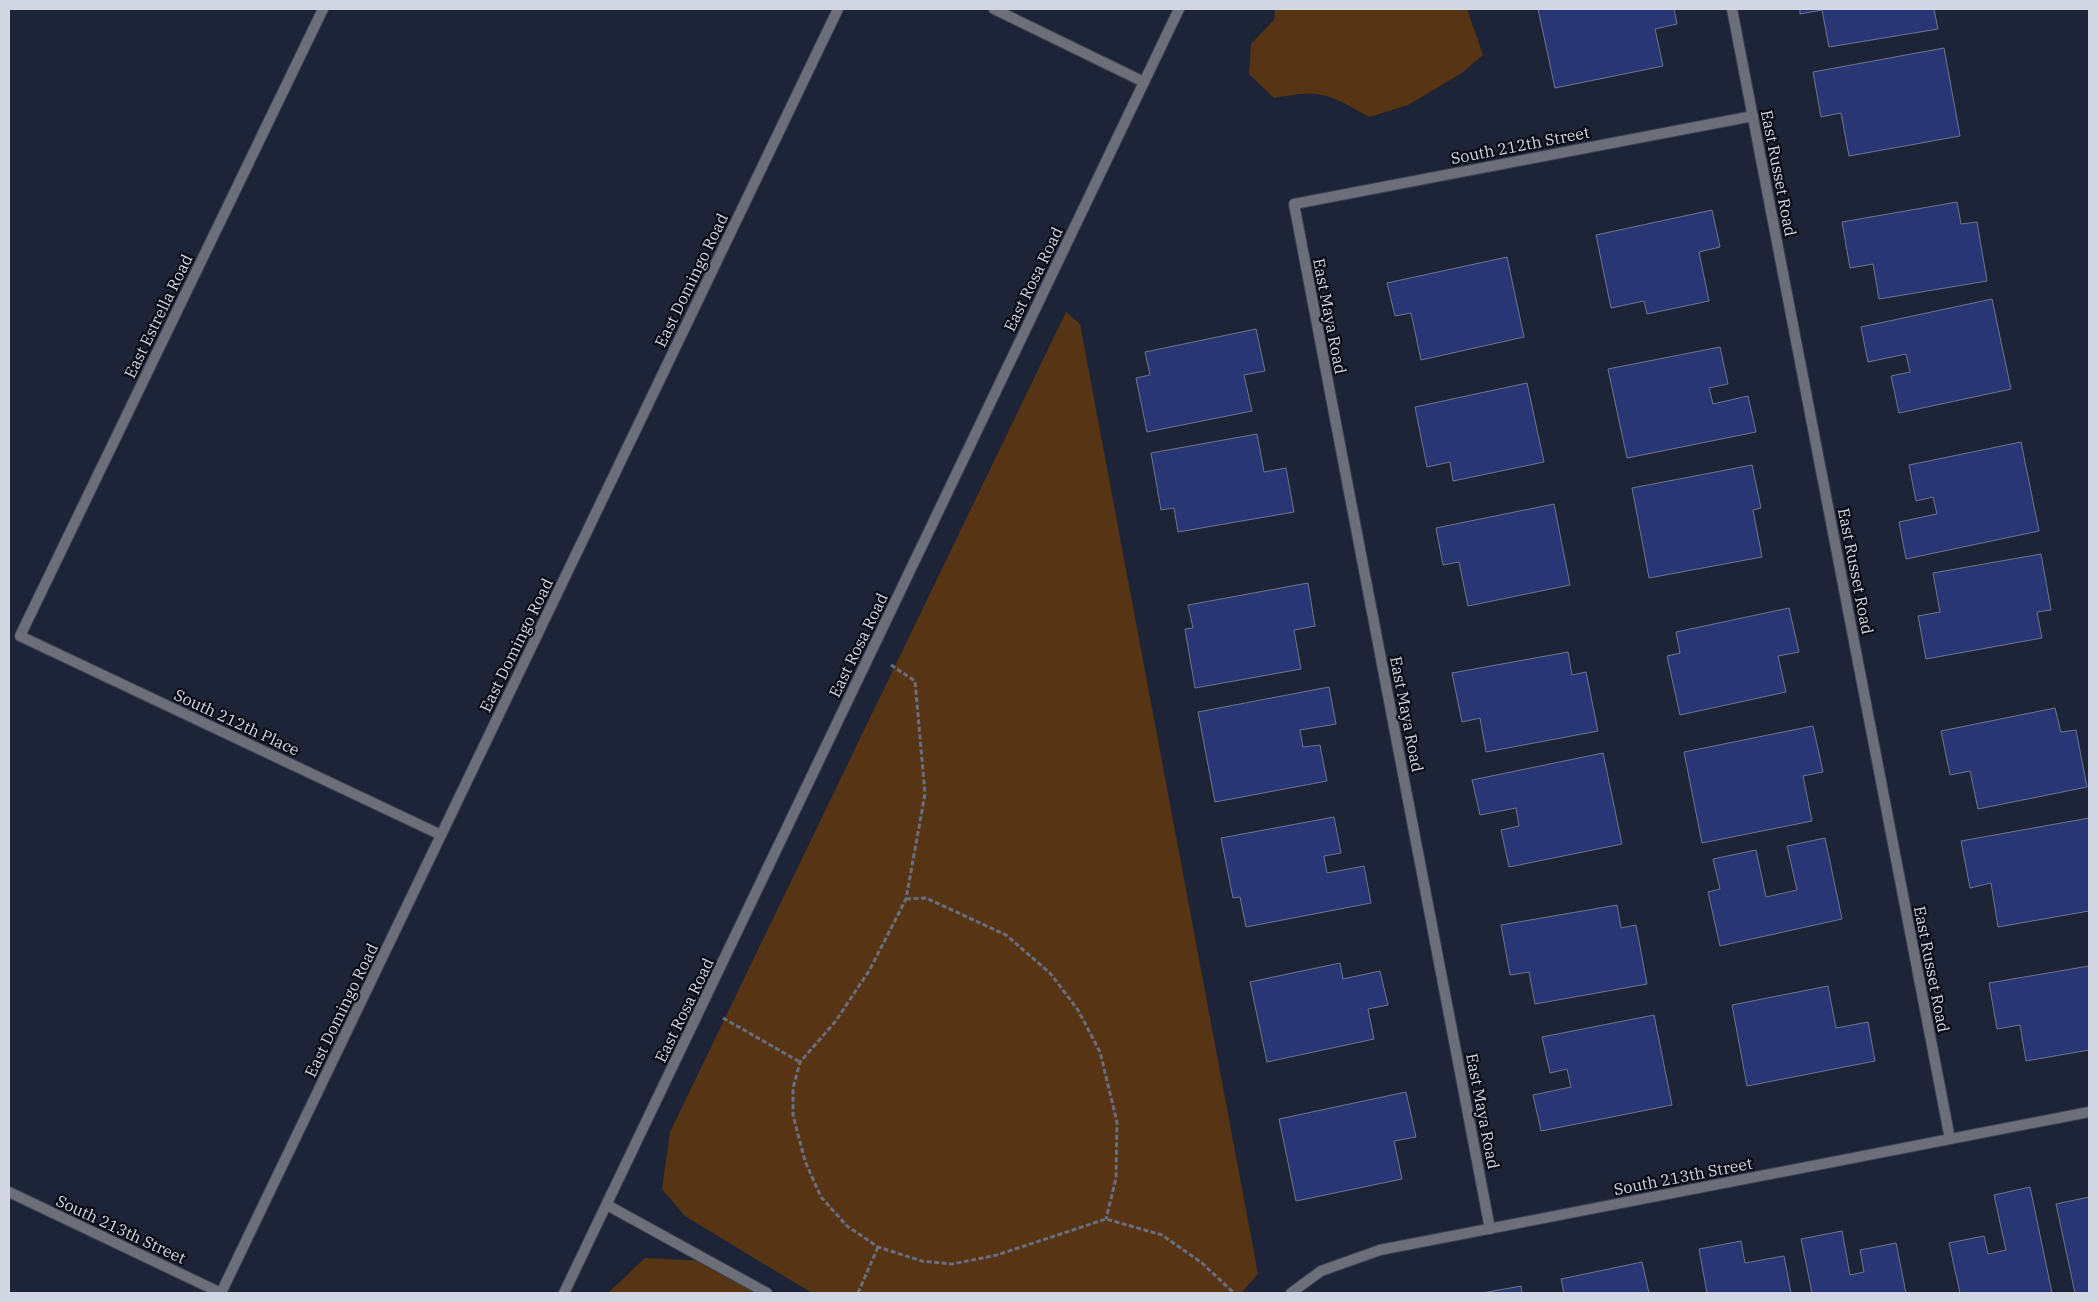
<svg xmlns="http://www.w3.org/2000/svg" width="2098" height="1302" viewBox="0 0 2098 1302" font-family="'IBM Plex Serif',serif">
<rect width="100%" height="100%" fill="#1e2437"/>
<g fill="#563414">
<path d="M1275,9H1467L1483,55L1462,73L1408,105L1369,117C1329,94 1321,89 1274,98L1249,74L1251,44L1274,20Z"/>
<polygon points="1066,312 1080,324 1258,1274 1241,1293 812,1293 685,1216 662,1189 670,1132"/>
<polygon points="645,1258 707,1261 758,1293 608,1293"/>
</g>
<g fill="#283675" stroke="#6e768d">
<polygon points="1538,9 1674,9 1677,24 1655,29 1663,66 1555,88"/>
<polygon points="1800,9 1934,9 1938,29 1829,47 1822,10 1800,14"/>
<polygon points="1944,48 1960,136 1849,156 1841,113 1821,117 1813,72"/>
<polygon points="1957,202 1961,224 1977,222 1987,281 1879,299 1873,264 1850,268 1842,222"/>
<polygon points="1712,210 1720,247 1699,252 1709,301 1647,314 1644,301 1611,308 1596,235"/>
<polygon points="1507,257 1524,337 1421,360 1411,313 1395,316 1387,283"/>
<polygon points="1992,299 2011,389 1899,413 1891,376 1910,372 1906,354 1868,362 1861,327"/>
<polygon points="1256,329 1265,371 1244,375 1252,411 1147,432 1136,378 1150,375 1145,352"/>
<polygon points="1720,347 1728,384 1709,388 1713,404 1748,396 1756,432 1627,458 1608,369"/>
<polygon points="1527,383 1544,462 1453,481 1450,462 1427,467 1415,407"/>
<polygon points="1257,434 1264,472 1286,468 1294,512 1178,532 1174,508 1161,510 1151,453"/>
<polygon points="2021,442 2039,531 1906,559 1899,522 1937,514 1933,497 1916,501 1909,465"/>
<polygon points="1752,465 1761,508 1753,510 1762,557 1649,578 1632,488"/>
<polygon points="1554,504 1570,585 1468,606 1459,562 1443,565 1436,528"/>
<polygon points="2041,554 2051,610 2037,612 2042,638 1926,659 1918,616 1940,612 1933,573"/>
<polygon points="1308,583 1315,626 1294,630 1301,669 1195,688 1185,629 1193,628 1188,605"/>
<polygon points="1789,608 1799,652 1778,656 1786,692 1680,715 1667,656 1680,653 1676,632"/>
<polygon points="1568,652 1572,675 1586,672 1598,731 1486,752 1480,718 1462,722 1452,673"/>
<polygon points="1329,687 1336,724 1300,730 1303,747 1320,745 1327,781 1215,802 1198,712"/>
<polygon points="2055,708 2061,732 2076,730 2087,787 1978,809 1970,771 1950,775 1941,731"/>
<polygon points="1813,726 1823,772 1803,776 1812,821 1702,843 1684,752"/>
<polygon points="1603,753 1622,844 1509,867 1501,830 1519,826 1516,808 1480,815 1472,780"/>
<polygon points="1334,817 1341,853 1324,856 1327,873 1364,866 1371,903 1246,927 1240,897 1233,898 1221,838"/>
<polygon points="2089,818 2089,911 1998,927 1991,883 1970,888 1961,841"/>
<polygon points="1825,838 1842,919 1720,946 1708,892 1720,889 1713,859 1756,850 1766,897 1797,890 1787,846"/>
<polygon points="1617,905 1621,928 1636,925 1647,984 1535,1004 1529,972 1510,975 1501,925"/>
<polygon points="1340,963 1343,979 1380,971 1388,1005 1368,1009 1374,1039 1267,1062 1250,982"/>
<polygon points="2089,966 2089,1050 2026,1061 2020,1025 1997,1029 1989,983"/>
<polygon points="1828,986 1836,1028 1868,1022 1875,1061 1747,1086 1732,1005"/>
<polygon points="1654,1015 1672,1105 1541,1131 1533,1095 1571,1087 1567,1069 1550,1073 1542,1037"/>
<polygon points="1406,1092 1416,1137 1394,1141 1402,1179 1296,1201 1279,1119"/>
<polygon points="2030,1187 2052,1293 1960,1293 1949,1243 1984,1236 1988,1254 2006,1250 1994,1195"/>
<polygon points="2089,1197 2089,1293 2075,1293 2056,1204"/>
<polygon points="1842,1231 1850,1275 1864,1272 1860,1250 1896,1243 1906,1293 1812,1293 1801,1239"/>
<polygon points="1741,1241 1745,1263 1784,1256 1791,1293 1707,1293 1699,1249"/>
<polygon points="1642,1262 1649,1293 1564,1293 1561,1279"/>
<polygon points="1521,1286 1522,1293 1482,1293"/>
</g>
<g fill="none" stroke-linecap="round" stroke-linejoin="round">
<defs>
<g id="minor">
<polyline points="323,9 20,636 441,835"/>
<polyline points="994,9 1144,82"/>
<polyline points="1732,9 1950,1139"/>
<polyline points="9,1192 221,1293"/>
<polyline points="607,1205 767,1293"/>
<polyline points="1490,1229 1294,204 1753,116"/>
<polyline points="221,1293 838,9"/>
<polyline points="564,1293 1179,9"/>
<polyline points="1291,1293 1321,1271 1380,1250 2089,1112"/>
</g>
</defs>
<use href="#minor" stroke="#3b4153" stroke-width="12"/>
<g stroke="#696e7f" stroke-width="3" stroke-dasharray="5 2.5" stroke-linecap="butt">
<polyline points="891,665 915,681 925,794 906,899 869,971 835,1022 800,1062 793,1088 793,1115 805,1161 821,1197 847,1226 878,1247 922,1261 952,1264 997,1255 1106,1219 1162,1235 1202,1263 1234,1293"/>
<polyline points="906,899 926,898 1006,935 1050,973 1078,1010 1100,1052 1117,1122 1116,1178 1106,1219"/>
<polyline points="723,1018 800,1062"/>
<polyline points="858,1293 878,1247"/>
</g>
<use href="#minor" stroke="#6c6f7a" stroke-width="10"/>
</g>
<g text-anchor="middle" stroke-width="4.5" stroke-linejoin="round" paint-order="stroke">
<g font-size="16" fill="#d3d7e4" stroke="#0b0d16">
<text transform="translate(1520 145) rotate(-11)" y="6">South 212th Street</text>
<text transform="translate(1779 173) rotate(79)" y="6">East Russet Road</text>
<text transform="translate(1033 279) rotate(-64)" y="6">East Rosa Road</text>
<text transform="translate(691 280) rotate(-64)" y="6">East Domingo Road</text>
<text transform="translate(158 316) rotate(-64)" y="6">East Estrella Road</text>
<text transform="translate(1330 316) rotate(79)" y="6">East Maya Road</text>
<text transform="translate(1856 571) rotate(79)" y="6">East Russet Road</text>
<text transform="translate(516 645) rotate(-64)" y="6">East Domingo Road</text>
<text transform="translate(858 645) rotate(-64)" y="6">East Rosa Road</text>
<text transform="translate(1407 714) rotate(79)" y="6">East Maya Road</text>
<text transform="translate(237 722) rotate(25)" y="6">South 212th Place</text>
<text transform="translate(1932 969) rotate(79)" y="6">East Russet Road</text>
<text transform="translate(341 1010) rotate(-64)" y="6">East Domingo Road</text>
<text transform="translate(684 1010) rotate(-64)" y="6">East Rosa Road</text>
<text transform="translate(1483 1111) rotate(79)" y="6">East Maya Road</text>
<text transform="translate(1683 1176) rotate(-11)" y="6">South 213th Street</text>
<text transform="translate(121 1229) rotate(25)" y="6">South 213th Street</text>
</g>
</g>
<rect width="2098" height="1302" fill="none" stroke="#d3d7e4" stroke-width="20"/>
</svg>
